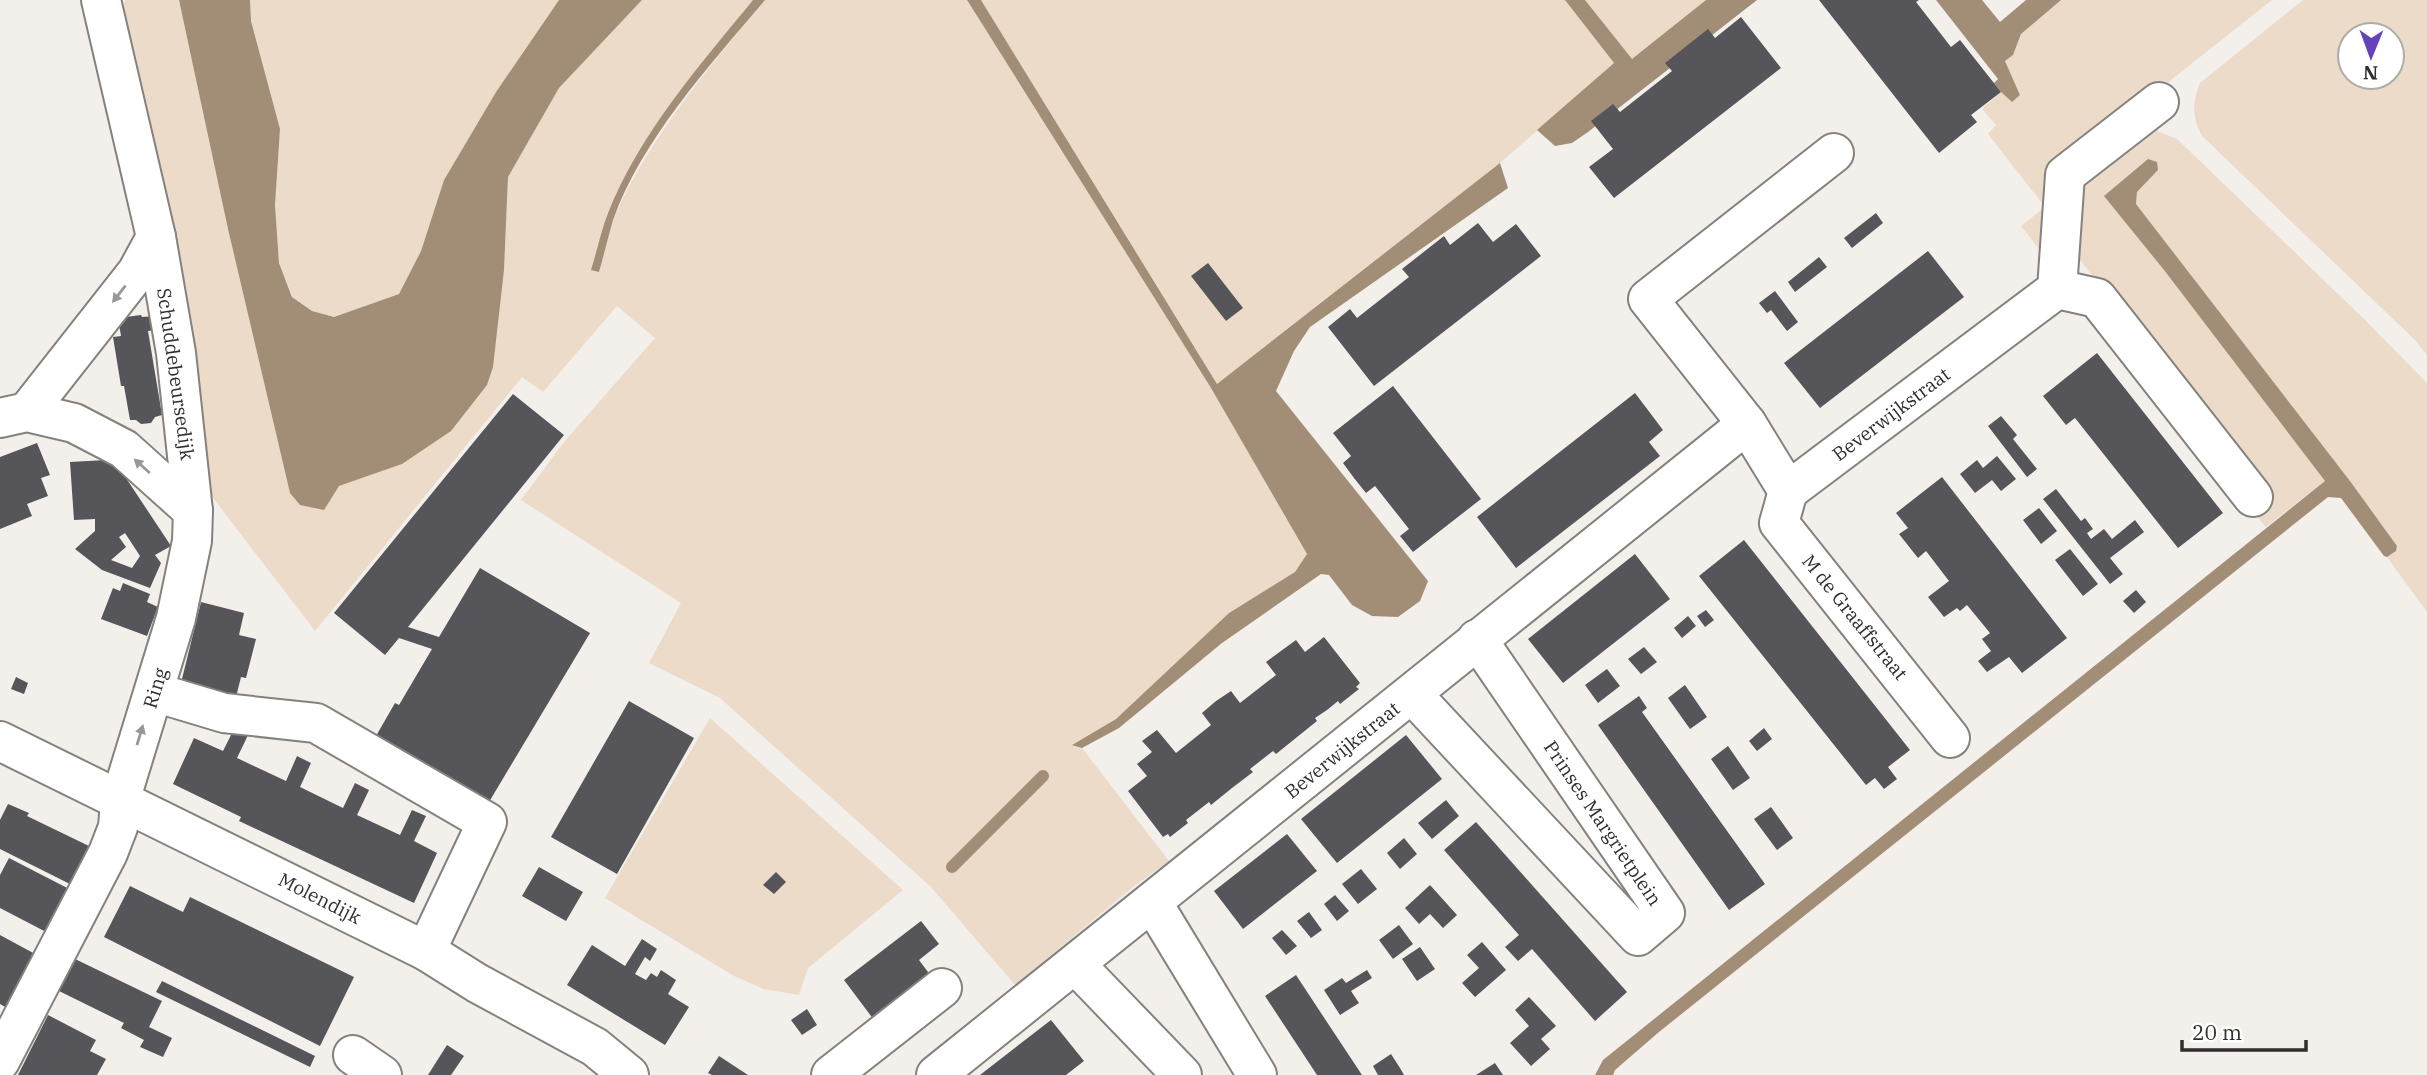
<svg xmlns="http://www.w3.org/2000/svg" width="2427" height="1075" viewBox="0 0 2427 1075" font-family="'IBM Plex Serif',serif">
<rect width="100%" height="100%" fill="#f3efea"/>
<g fill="#ecdbc8" fill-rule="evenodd">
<path d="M125,0H179L228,229L290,493L339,486L402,464L504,270L508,177L559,88L642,0H753L710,53L607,214L599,272C605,254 607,233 615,215C652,134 708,68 765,0H967L1211,388L1307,554L1295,572L1229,613L1116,719L1073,744L1082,748L1169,861L1133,887L1015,985L931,887L720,698L649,663L681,603L521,500L564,442L655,338L617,306L543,392L522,377L315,631L207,490L118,26Z"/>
<polygon points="250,0 559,0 496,92 444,180 421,251 399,294 334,317 312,311 293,297 279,263 275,205 280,129 251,21"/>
<polygon points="981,0 1565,0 1614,63 1500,163 1217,384"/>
<polygon points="1585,0 1706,0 1632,60"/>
<polygon points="2061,0 2272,0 2056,171 2048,260 2021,226 2045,207 1988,134 1996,125 1982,109 2001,92 2012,101 2020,95 2005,61 2013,54 2021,34"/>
<path d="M2303,0H2427V355L2415,340L2202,136C2192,116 2192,104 2200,83ZM2350,35H2392V77H2350Z"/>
<polygon points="2155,130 2177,139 2364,319 2427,383 2427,612 2387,557 2396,551 2397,546 2350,481 2136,204 2137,192 2158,170 2105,196 2164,270 2325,481 2266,527 2251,509 2267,497 2073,251 2077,178 2138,131"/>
<polygon points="710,718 903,890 808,968 799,995 764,989 734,976 605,898"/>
</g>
<g fill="#a28e77">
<polygon points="179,0 250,0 251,21 280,129 275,205 279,263 292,297 312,311 334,317 399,294 421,251 444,180 496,92 559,0 642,0 559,88 508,177 504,270 493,367 487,385 451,431 402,464 339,486 324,510 300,505 290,493 228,229"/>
<path d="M753,0H765C710,65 642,139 613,220C608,237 604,255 599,272L591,270C597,251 601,231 608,213C640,133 699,66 753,0Z"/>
<polygon points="967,0 981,0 1217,384 1500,163 1508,188 1310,327 1294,351 1276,391 1428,581 1420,601 1398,617 1372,616 1352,605 1329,575 1321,574 1222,643 1119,728 1082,748 1072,745 1116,719 1229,613 1295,572 1307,554 1211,388"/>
<polygon points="1565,0 1585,0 1632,59 1706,0 1757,0 1588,132 1572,143 1555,146 1537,130 1614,63"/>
<polygon points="1936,0 1982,0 2000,22 2026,0 2061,0 2021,34 2013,55 2005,61 2020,95 2012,102 2001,92 1994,83 1998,79"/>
<polygon points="2148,159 2157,162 2158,170 2137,192 2136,204 2350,481 2397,546 2396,551 2387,557 2384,556 2341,498 2328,497 1659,1032 1615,1070 1613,1075 1595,1075 1603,1060 2325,481 2164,270 2104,196"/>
</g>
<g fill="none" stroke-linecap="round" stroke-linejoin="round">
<polyline stroke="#a28e77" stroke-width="12" points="952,867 1043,776"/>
</g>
<g fill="#56555a" fill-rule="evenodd">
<polygon points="1819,0 1919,0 1916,2 1951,47 1960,40 2001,92 1971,115 1977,122 1939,153"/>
<polygon points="1741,17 1781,68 1614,198 1589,167 1613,149 1591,121 1613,104 1620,112 1672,71 1665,63 1708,29 1715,38"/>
<polygon points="1876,213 1883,223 1852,248 1844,238"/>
<polygon points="1478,223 1493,242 1516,224 1541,256 1374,386 1328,327 1350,309 1357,318 1409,277 1402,269 1444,236 1450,245"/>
<polygon points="1928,251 1964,297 1820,408 1784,363"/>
<polygon points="1819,257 1827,267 1795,292 1788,282"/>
<polygon points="1208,263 1243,308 1226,321 1191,276"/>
<polygon points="1775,291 1798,322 1787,331 1771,310 1767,313 1759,303"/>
<polygon points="141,315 142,317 155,316 157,330 148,331 162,415 155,417 151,423 141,424 136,420 130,420 124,386 121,386 113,337 121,336 118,318"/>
<polygon points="2097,353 2223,513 2178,548 2075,418 2066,425 2043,396"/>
<polygon points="1393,386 1481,499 1413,552 1400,536 1409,529 1375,486 1366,493 1354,478 1343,463 1351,456 1333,433"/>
<polygon points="1635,393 1663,430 1649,442 1660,456 1516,568 1477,517"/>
<polygon points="513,394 564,435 408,627 439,637 480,568 590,633 489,802 376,736 395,703 399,705 432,649 399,638 385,655 334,613"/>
<polygon points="2001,416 2017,435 2013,439 2037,469 2027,477 1988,426"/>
<polygon points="37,443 50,475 41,478 48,496 27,504 32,516 0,529 0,457"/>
<polygon points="1997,456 2016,479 2001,491 1992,480 1975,493 1960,474 1977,460 1983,468"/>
<path d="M106,460L115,464L126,478L171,546L155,555L161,563L150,588L102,570L75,549L95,531V519L74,520L70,462ZM125,533L140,556L132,568L111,560L126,547L119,537Z"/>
<polygon points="1942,477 2067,638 2022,673 2009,657 1987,672 1978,661 1991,651 1982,639 1990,633 1967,605 1960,611 1957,608 1944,617 1928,597 1949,581 1926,551 1918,558 1899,534 1908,528 1896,513"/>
<polygon points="2056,489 2081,521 2085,518 2093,529 2087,533 2091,539 2104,529 2112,539 2135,520 2144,532 2110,558 2123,574 2110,584 2043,499"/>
<polygon points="2039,508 2057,531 2041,544 2023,520"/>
<polygon points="1744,540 1910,750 1888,767 1897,779 1884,789 1875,778 1866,785 1699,576"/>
<polygon points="2070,549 2098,584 2083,596 2055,560"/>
<polygon points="1635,554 1670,599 1563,683 1528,639"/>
<polygon points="123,583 150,594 147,602 158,607 147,636 101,619 113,588 120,591"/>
<polygon points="2136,590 2146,602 2134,613 2123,601"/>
<polygon points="201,602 244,613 239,635 256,639 246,678 241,677 235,701 180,687"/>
<polygon points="1706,610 1714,620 1705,627 1697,616"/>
<polygon points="1688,616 1696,626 1682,638 1674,628"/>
<polygon points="1324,637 1360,683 1356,687 1359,689 1340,704 1338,701 1327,710 1315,718 1317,721 1276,754 1273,751 1250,769 1253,772 1232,788 1211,805 1209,802 1186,820 1188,823 1170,837 1168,834 1163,837 1128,791 1147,776 1137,764 1152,752 1142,741 1157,730 1176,753 1211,725 1202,713 1216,701 1231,691 1240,703 1276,675 1266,662 1296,640 1305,652"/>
<polygon points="1644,647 1657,662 1641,674 1628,659"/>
<polygon points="1607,669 1620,686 1598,703 1585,685"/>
<polygon points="16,677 28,683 24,694 11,689"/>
<polygon points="1685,685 1707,717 1690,729 1668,698"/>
<polygon points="1639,696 1647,708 1642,712 1765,884 1729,910 1598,725"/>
<polygon points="629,701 694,738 617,874 551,837"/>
<polygon points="235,727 249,733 237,758 286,781 297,756 311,763 300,787 343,808 355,783 369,790 357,815 400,835 412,810 426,816 414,841 437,853 414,903 239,821 241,817 173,784 194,738 223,751"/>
<polygon points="1764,728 1772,739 1757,751 1749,741"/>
<polygon points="1406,735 1442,779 1337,863 1301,819"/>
<polygon points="1728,746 1750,778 1733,790 1711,759"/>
<polygon points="1446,800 1459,816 1432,839 1418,823"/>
<polygon points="8,804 29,813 27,816 91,847 74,886 0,849 0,820"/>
<polygon points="1771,807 1793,838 1777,850 1754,819"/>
<polygon points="1476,822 1627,992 1595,1021 1532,949 1518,961 1505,947 1519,935 1444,850"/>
<polygon points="1287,834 1317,871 1243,929 1214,891"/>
<polygon points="1404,838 1417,854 1400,869 1387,853"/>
<polygon points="9,858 73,891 50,934 0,908 0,875"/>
<polygon points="539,867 583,892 566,921 522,896"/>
<polygon points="1361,869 1377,889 1358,904 1342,884"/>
<polygon points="776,872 786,882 774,894 763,885"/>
<polygon points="1430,885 1457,915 1443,928 1430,914 1419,924 1405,908"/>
<polygon points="130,886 183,912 190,897 354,977 320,1046 104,937"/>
<polygon points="1335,895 1349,911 1337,921 1324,904"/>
<polygon points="1309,912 1322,930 1311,938 1297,921"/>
<polygon points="921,921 939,944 919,960 931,976 874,1020 844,980"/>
<polygon points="1399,925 1413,944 1393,959 1379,940"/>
<polygon points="1282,930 1297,946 1286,955 1272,938"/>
<polygon points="0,935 35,954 7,1008 0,1004"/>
<polygon points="642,939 657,949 650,961 645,957 635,974 646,980 651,973 657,977 661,970 676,980 668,994 689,1007 665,1045 567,985 592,945 625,966"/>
<polygon points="1482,942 1506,970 1475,997 1462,983 1479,968 1467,955"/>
<polygon points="1420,947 1435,969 1417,981 1402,959"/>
<polygon points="75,959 162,1001 149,1027 172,1038 163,1057 140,1047 144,1040 121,1028 124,1023 59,991"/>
<polygon points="1367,970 1372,978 1351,991 1359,1003 1340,1015 1324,990 1342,978 1346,983"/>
<polygon points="1296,975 1321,1013 1362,1075 1317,1075 1265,996"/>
<polygon points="162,981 315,1056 310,1067 156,992"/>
<polygon points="1529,997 1556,1026 1541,1039 1550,1049 1531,1066 1510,1043 1529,1026 1515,1010"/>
<polygon points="807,1009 817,1025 802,1035 791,1020"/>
<polygon points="48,1015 96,1040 90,1051 106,1059 97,1075 18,1075"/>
<polygon points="1051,1020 1084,1061 1066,1075 980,1075"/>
<polygon points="447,1045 464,1056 451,1075 428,1075"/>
<polygon points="1391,1054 1400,1068 1404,1075 1378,1075 1373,1066"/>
<polygon points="719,1056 748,1075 712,1075 708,1073"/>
<polygon points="1495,1063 1503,1075 1476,1075"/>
</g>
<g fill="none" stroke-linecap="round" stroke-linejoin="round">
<defs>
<g id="minor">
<polyline points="2057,289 2097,298 2253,497"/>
<polyline points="27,412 137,272 156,237"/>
<polyline points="0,418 27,412 74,423 124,449 193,511"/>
<polyline points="1747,424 1648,299 1834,153"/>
<polyline points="1788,491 1779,523 1950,738"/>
<polyline points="154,692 224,713 316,723 487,822 426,951"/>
<polyline points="1412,694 1638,936 1665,913 1477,639"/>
<polyline points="1152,902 1257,1075"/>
<polyline points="1076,965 1182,1075"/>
<polyline points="353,1055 382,1075"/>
<polyline points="0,1061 108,853 118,827 120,801 176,618 192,541 193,511 176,353 156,237 101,0"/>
<polyline points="831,1075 942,988"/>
<polyline points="936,1075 1747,424 1788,491 2057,289 2065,175 2159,102"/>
</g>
<polyline id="major" points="0,741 426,951 477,983 595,1047 629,1075"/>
</defs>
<use href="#minor" stroke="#85827d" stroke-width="42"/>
<use href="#major" stroke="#85827d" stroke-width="42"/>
<use href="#minor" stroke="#fff" stroke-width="38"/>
<use href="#major" stroke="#fff" stroke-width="38"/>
</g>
<defs><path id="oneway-solid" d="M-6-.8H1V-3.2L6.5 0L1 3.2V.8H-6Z" transform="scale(1.75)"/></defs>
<g fill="#989796">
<use href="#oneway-solid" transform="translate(119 294) rotate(128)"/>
<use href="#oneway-solid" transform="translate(142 466) rotate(-138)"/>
<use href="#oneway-solid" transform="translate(140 735) rotate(-73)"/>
</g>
<g text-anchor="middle" stroke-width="7" stroke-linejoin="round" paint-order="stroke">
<g font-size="19" fill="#302f2d" stroke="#fff">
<text transform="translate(176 374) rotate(82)" y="7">Schuddebeursedijk</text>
<text transform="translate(1891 414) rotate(-37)" y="7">Beverwijkstraat</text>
<text transform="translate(1855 617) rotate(51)" y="7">M de Graaffstraat</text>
<text transform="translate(155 688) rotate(-73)" y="7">Ring</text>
<text transform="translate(1342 750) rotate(-39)" y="7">Beverwijkstraat</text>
<text transform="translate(1603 823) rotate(56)" y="7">Prinses Margrietplein</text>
<text transform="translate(320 898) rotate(27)" y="7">Molendijk</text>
</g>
</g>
<g transform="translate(2371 56) rotate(181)"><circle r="33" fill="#ffffff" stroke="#acacab" stroke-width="2"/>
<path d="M0-5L12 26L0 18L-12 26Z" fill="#6442bb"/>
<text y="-10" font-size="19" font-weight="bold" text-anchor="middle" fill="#302f2d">N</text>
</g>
<path d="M2182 1040v10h124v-10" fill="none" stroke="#302f2d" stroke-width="3.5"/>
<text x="2192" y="1040" font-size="21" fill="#302f2d" stroke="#ffffff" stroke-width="5" paint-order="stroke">20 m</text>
</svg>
